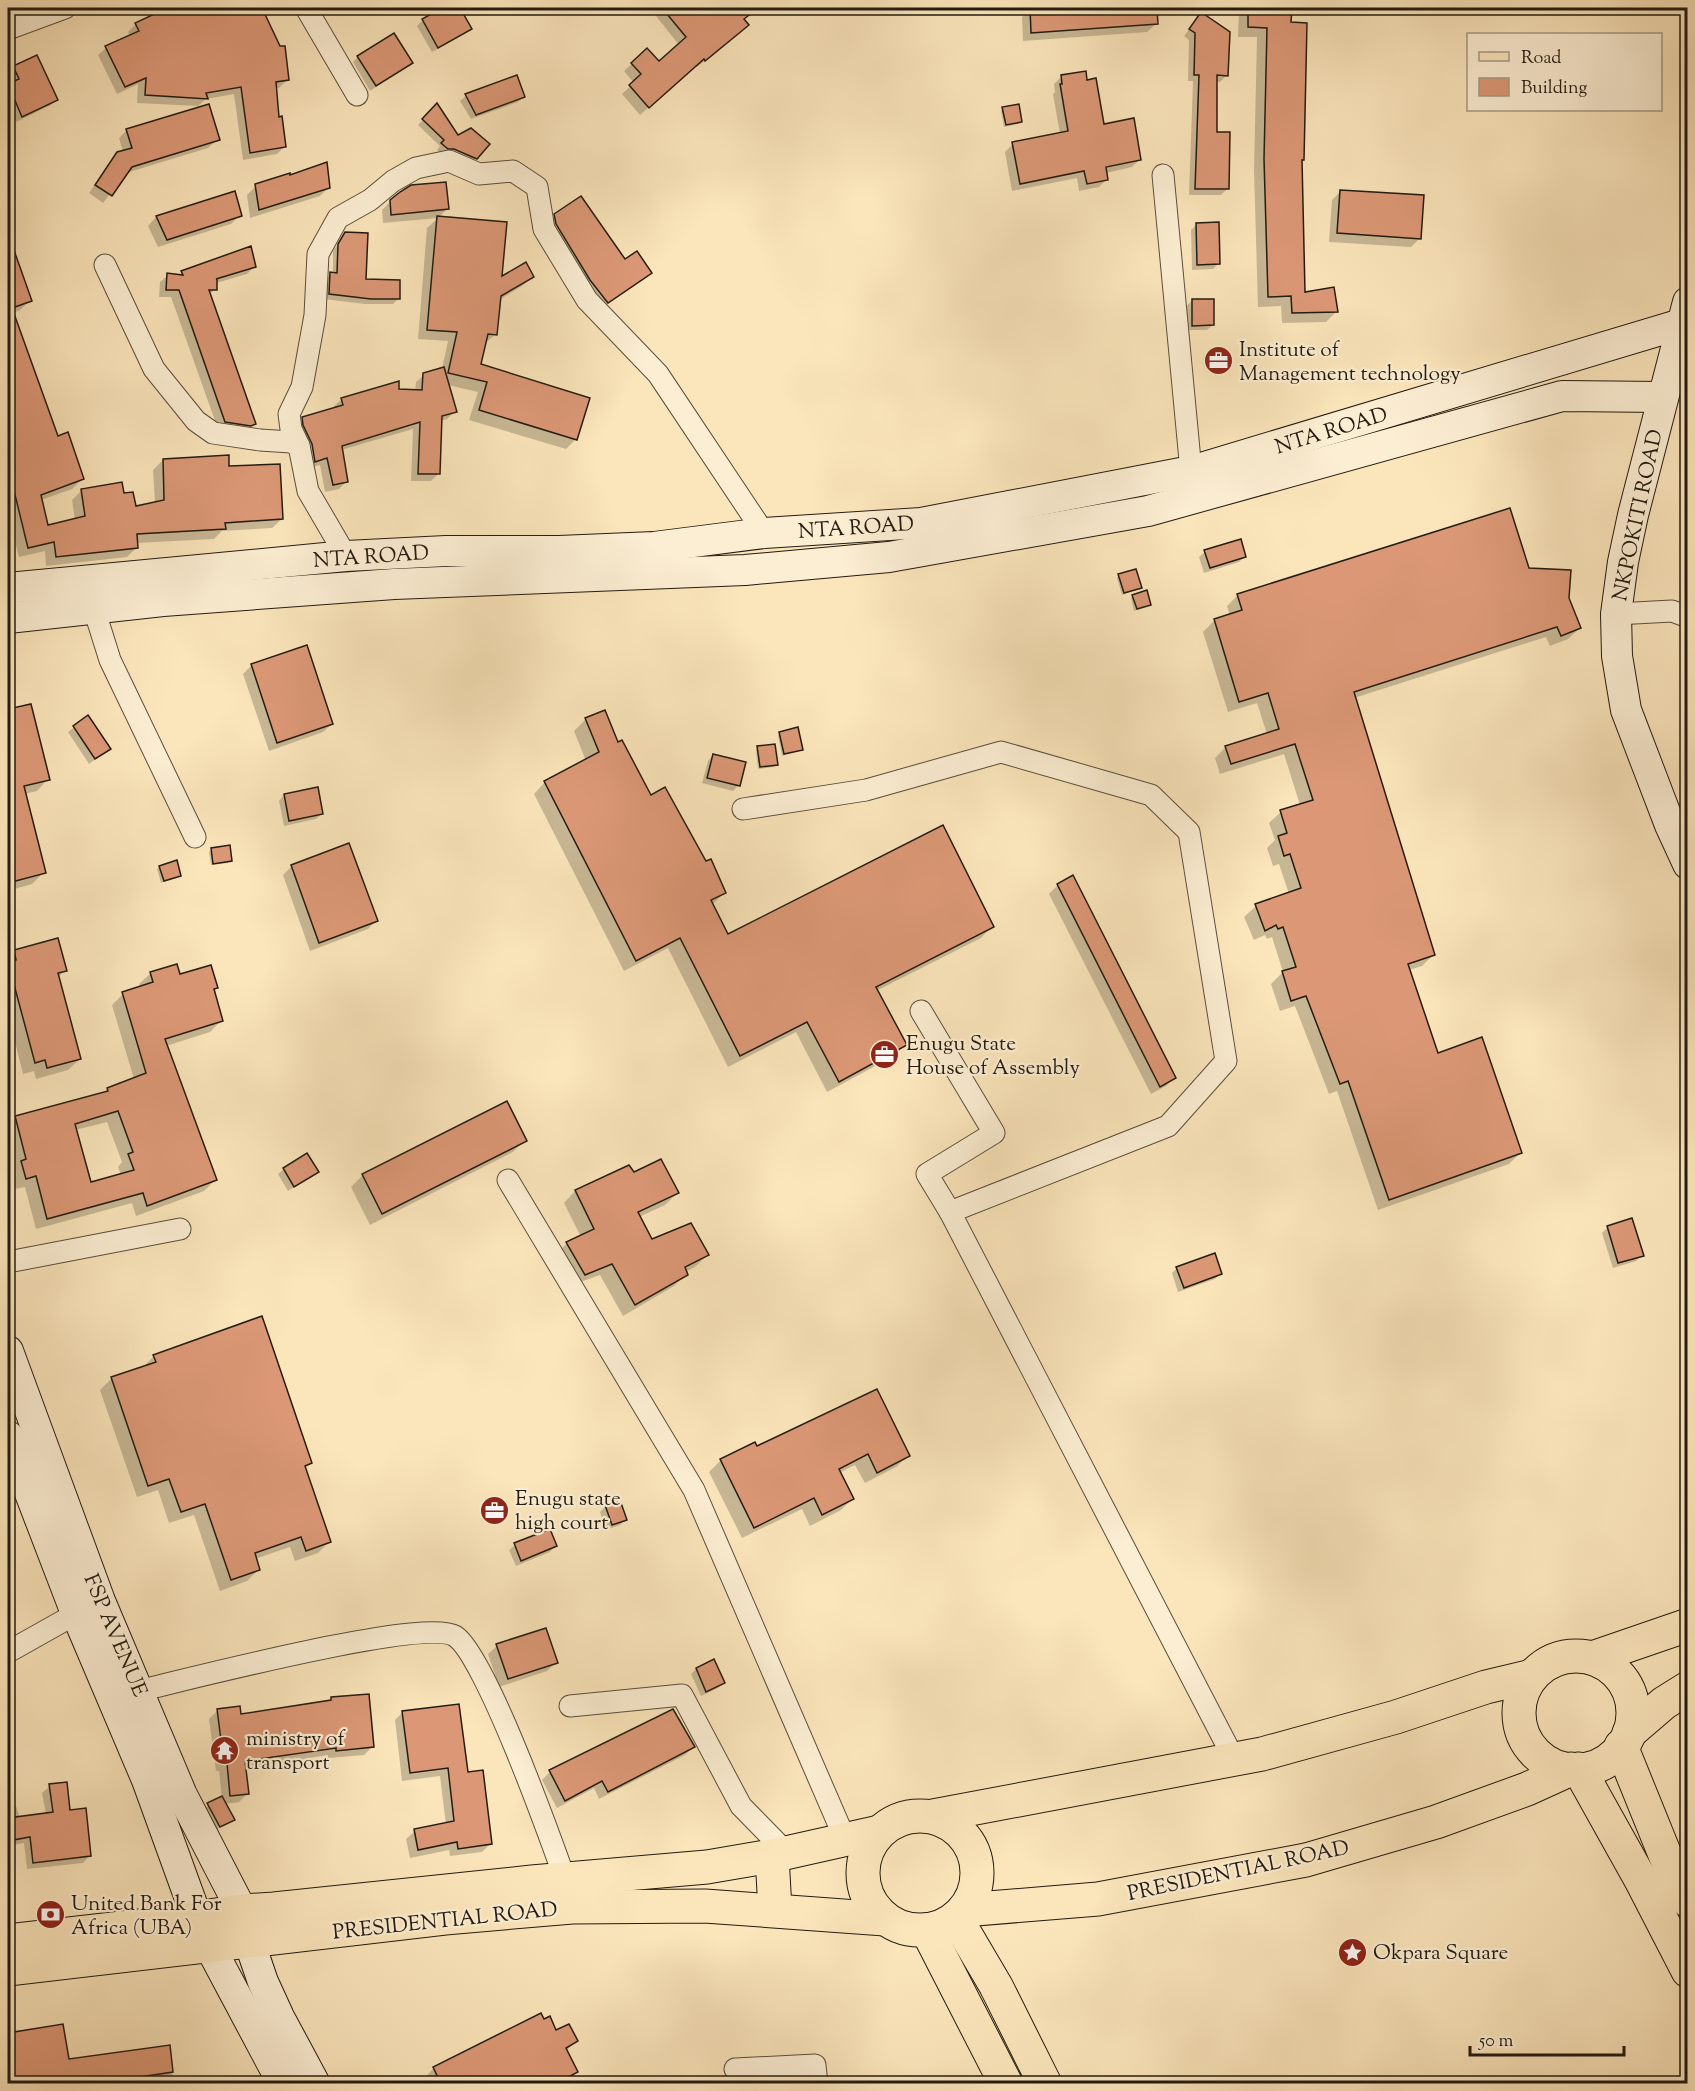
<svg xmlns="http://www.w3.org/2000/svg" width="1695" height="2091" viewBox="0 0 1695 2091" font-family="'Sorts Mill Goudy',serif">
<rect width="100%" height="100%" fill="#fbe5bb"/>
<filter id="stains"><feTurbulence type="fractalNoise" baseFrequency=".00333" numOctaves="4"/><feColorMatrix values="0 0 0 0 .2 0 0 0 0 .09 0 0 0 0 .02 0 0 0 .5 -.17"/></filter>
<radialGradient id="worn" r=".72"><stop offset=".6" stop-color="#630" stop-opacity="0"/><stop offset="1" stop-color="#630" stop-opacity=".3"/></radialGradient>
<g fill="#0003" fill-rule="evenodd">
<polygon points="331,8 348,8 335,15"/>
<polygon points="445,8 458,8 470,28 464,34 432,52 417,26 423,20"/>
<polygon points="664,8 758,8 743,20 747,25 740,33 697,67 695,66 640,115 622,94 634,83 624,71 647,50 659,63 679,45 656,16"/>
<polygon points="1031,8 1155,8 1156,24 1147,32 1023,41 1022,17"/>
<polygon points="1239,8 1290,8 1290,24 1301,161 1304,294 1336,312 1326,322 1282,323 1281,306 1258,307 1254,170 1257,37 1238,37"/>
<polygon points="168,9 269,8 270,10 264,16 287,80 279,88 275,88 278,118 285,146 277,154 243,160 234,94 206,99 198,106 137,103 138,84 117,94 98,55 106,48 130,37 128,32 136,24"/>
<polygon points="1201,14 1227,75 1220,82 1216,82 1215,133 1228,188 1221,195 1189,195 1193,81 1188,81 1189,40 1184,36"/>
<polygon points="358,57 411,63 370,91 353,62"/>
<polygon points="14,67 56,99 51,105 16,122 8,102 8,86 13,83 8,73"/>
<polygon points="1062,76 1086,81 1103,126 1140,159 1132,167 1106,173 1107,179 1099,187 1079,191 1077,178 1012,191 1005,152 1013,144 1060,134 1053,94 1055,92 1054,84"/>
<polygon points="516,77 523,97 518,102 471,119 460,101 466,96"/>
<polygon points="437,105 457,137 476,158 470,164 442,154 437,150 440,146 418,125"/>
<polygon points="1003,108 1020,121 1018,124 1004,127 1001,111"/>
<polygon points="127,130 217,140 208,148 126,173 103,203 89,193 110,162 118,153 123,152 119,138"/>
<polygon points="256,186 329,187 320,196 250,218 247,195"/>
<polygon points="1341,191 1420,238 1411,247 1329,242 1332,200"/>
<polygon points="234,193 240,215 231,224 158,247 148,226 156,217"/>
<polygon points="391,201 447,209 438,218 501,279 532,277 522,286 499,300 496,334 484,344 479,365 576,439 566,449 469,420 478,392 448,385 455,411 447,419 440,421 438,474 431,481 411,481 413,429 341,450 347,481 339,489 325,492 320,465 308,468 296,426 303,418 335,409 334,406 342,399 397,390 415,391 416,382 424,375 442,369 448,341 418,339 427,228 438,218 383,223 382,210"/>
<polygon points="555,216 624,261 650,272 641,281 598,311 546,224"/>
<polygon points="1197,224 1219,263 1213,269 1192,270 1191,230"/>
<polygon points="345,234 365,281 398,299 393,304 365,304 324,299 325,279 333,274 333,251"/>
<polygon points="8,237 30,300 20,310 13,313 57,438 82,479 72,489 41,500 47,527 75,520 72,500 82,490 123,495 134,508 155,503 153,470 163,460 228,468 282,519 272,528 222,531 214,539 136,543 136,548 127,557 46,566 45,551 19,557 8,513"/>
<polygon points="254,267 247,274 216,283 215,289 209,295 254,424 247,431 218,429 171,297 159,297 160,282 168,275 179,276 182,272"/>
<polygon points="1192,300 1213,325 1207,330 1187,330 1187,306"/>
<polygon points="1205,552 1245,556 1239,562 1204,573 1199,557"/>
<polygon points="1528,570 1568,598 1580,628 1568,639 1550,646 1546,637 1354,698 1433,955 1422,966 1409,970 1437,1055 1520,1153 1509,1164 1378,1210 1337,1091 1329,1094 1295,1006 1280,1011 1271,984 1283,972 1272,937 1267,939 1265,935 1254,940 1244,917 1256,906 1289,894 1279,864 1273,866 1267,848 1275,840 1269,823 1281,812 1300,805 1284,754 1220,774 1215,758 1226,747 1267,734 1257,703 1228,712 1203,632 1214,621 1230,616 1227,606 1238,595"/>
<polygon points="1119,575 1140,587 1122,595 1117,578"/>
<polygon points="1133,596 1150,604 1134,611 1131,598"/>
<polygon points="252,665 332,724 323,732 269,751 243,674"/>
<polygon points="30,705 48,779 37,791 24,794 44,872 32,884 8,891 8,711"/>
<polygon points="604,712 617,744 650,797 724,893 712,905 727,936 992,926 981,938 876,991 905,1045 894,1056 827,1092 796,1032 728,1067 668,948 624,971 534,794 545,782 586,761 574,731 585,720"/>
<polygon points="88,717 109,749 89,764 68,732"/>
<polygon points="780,733 801,749 782,756 778,735"/>
<polygon points="758,747 776,765 774,767 758,769 756,750"/>
<polygon points="713,755 739,785 733,791 702,783 708,761"/>
<polygon points="284,795 322,814 316,819 284,826 279,801"/>
<polygon points="348,845 376,921 368,929 310,951 283,875 291,867"/>
<polygon points="212,850 230,860 228,863 211,865 209,852"/>
<polygon points="160,867 180,875 161,883 157,869"/>
<polygon points="1058,885 1174,1078 1166,1086 1151,1094 1049,894"/>
<polygon points="15,951 65,970 58,978 80,1059 68,1070 36,1079 34,1071 23,1074 8,1014 8,958"/>
<path d="M151,973L179,976L217,987L213,991L221,1021L210,1032L166,1046L215,1180L204,1191L136,1216L132,1203L36,1229L25,1187L15,1189L11,1173L15,1169L8,1139V1125L16,1117L103,1094L108,1089L134,1079L112,1005L123,994L141,988L139,984ZM107,1122L122,1162L118,1167L121,1175L90,1184L75,1130Z"/>
<polygon points="525,1140 513,1152 370,1225 351,1187 363,1175"/>
<polygon points="629,1167 633,1174 677,1193 665,1205 639,1217 652,1241 707,1255 695,1267 685,1272 686,1274 674,1286 623,1316 600,1275 572,1285 555,1255 567,1243 581,1237 564,1203 575,1191"/>
<polygon points="284,1169 317,1172 288,1191 278,1174"/>
<polygon points="1608,1227 1642,1255 1636,1261 1613,1268 1602,1233"/>
<polygon points="1177,1268 1221,1273 1215,1279 1178,1292 1172,1273"/>
<polygon points="154,1356 311,1462 304,1469 329,1542 318,1553 295,1561 290,1547 255,1559 259,1569 247,1581 220,1591 194,1515 169,1523 158,1490 137,1497 100,1390 112,1378 142,1368"/>
<polygon points="756,1448 908,1456 896,1467 865,1483 855,1465 839,1473 852,1499 841,1510 810,1526 802,1509 742,1538 709,1472 721,1460"/>
<polygon points="606,1506 626,1519 620,1525 606,1530 600,1512"/>
<polygon points="515,1545 555,1546 550,1552 516,1566 509,1550"/>
<polygon points="497,1646 556,1662 547,1671 499,1687 488,1654"/>
<polygon points="696,1669 724,1683 718,1688 701,1696 691,1674"/>
<polygon points="332,1699 373,1746 364,1755 328,1758 328,1755 244,1768 247,1794 239,1802 225,1804 230,1822 217,1829 206,1807 222,1798 219,1771 216,1771 209,1719 217,1711 240,1715 329,1702"/>
<polygon points="403,1712 467,1773 491,1843 482,1852 450,1856 449,1850 410,1858 406,1839 415,1831 446,1825 440,1776 402,1781 395,1720"/>
<polygon points="693,1747 685,1755 599,1799 594,1788 557,1808 542,1780 550,1772"/>
<polygon points="50,1786 69,1812 90,1855 83,1863 27,1869 24,1843 8,1846 8,1809 16,1806 20,1818 46,1814 42,1793"/>
<polygon points="62,2026 67,2061 168,2046 174,2084 8,2084 8,2035"/>
<polygon points="556,2032 576,2041 566,2051 576,2071 564,2084 424,2084 422,2080 434,2068"/>
</g>
<g fill="#dc9876" stroke="#231b10" stroke-width="1.5" fill-rule="evenodd">
<polygon points="167,8 262,8 280,46 285,46 289,80 276,82 279,117 282,116 286,147 250,153 241,87 206,93 208,99 145,95 146,78 125,87 105,46 139,31 135,23"/>
<polygon points="442,8 460,8 472,29 438,48 422,19"/>
<polygon points="662,8 758,8 744,19 749,25 705,61 704,59 649,108 629,85 641,74 631,63 647,48 659,61 686,37"/>
<polygon points="1030,8 1157,8 1158,24 1031,33"/>
<polygon points="1248,8 1292,8 1291,22 1307,23 1304,160 1302,160 1305,292 1334,287 1338,312 1292,313 1291,296 1268,297 1264,159 1267,28 1248,27"/>
<polygon points="1201,12 1230,32 1228,76 1217,75 1217,132 1230,132 1229,189 1195,189 1199,75 1194,75 1195,33 1189,29"/>
<polygon points="394,33 413,63 376,86 357,56"/>
<polygon points="37,55 58,100 22,117 8,84 19,79 13,66"/>
<polygon points="1086,71 1087,80 1096,78 1104,124 1134,118 1141,160 1106,167 1108,180 1087,184 1084,171 1020,184 1012,142 1068,131 1060,84 1062,84 1061,75"/>
<polygon points="517,75 525,97 476,115 465,94"/>
<polygon points="437,103 458,135 471,128 490,144 477,159 454,149 448,149 441,143 444,140 422,119"/>
<polygon points="209,104 220,140 132,167 112,196 95,185 117,152 132,148 126,129"/>
<polygon points="1019,104 1022,122 1006,125 1002,107"/>
<polygon points="327,162 330,188 259,210 255,184 290,173 290,175"/>
<polygon points="446,182 449,209 391,215 390,200 400,192 411,185"/>
<polygon points="1340,190 1424,195 1421,239 1337,233"/>
<polygon points="235,191 242,216 167,240 156,216"/>
<polygon points="581,196 625,259 637,251 652,273 608,303 590,280 556,224 554,214"/>
<polygon points="437,216 507,222 502,276 526,262 534,277 501,296 497,335 488,334 481,364 590,398 577,440 479,410 487,382 448,373 457,332 427,330"/>
<polygon points="1219,222 1220,264 1197,265 1196,223"/>
<polygon points="345,232 368,233 366,279 400,280 400,299 371,299 329,294 330,272 337,273 338,244"/>
<polygon points="8,239 10,239 32,301 12,308 58,436 68,432 84,479 41,495 48,525 85,516 81,489 122,482 124,493 133,492 136,506 164,500 163,459 229,455 229,466 280,464 283,519 225,523 226,529 137,534 138,548 56,557 54,542 28,548 8,466"/>
<polygon points="251,246 256,267 216,279 217,279 217,290 209,290 256,424 251,426 225,422 179,290 166,290 167,273 183,275 181,271"/>
<polygon points="1192,299 1214,299 1214,325 1192,326"/>
<polygon points="444,367 457,412 442,416 440,474 418,474 420,422 342,446 348,482 333,485 327,458 315,462 312,444 303,425 302,417 343,405 341,398 399,381 399,389 422,390 423,373"/>
<polygon points="1510,508 1529,568 1571,570 1569,598 1581,628 1561,636 1557,627 1354,692 1435,955 1408,964 1438,1053 1482,1037 1522,1153 1389,1200 1348,1081 1340,1084 1306,996 1291,1001 1282,971 1296,967 1283,927 1278,929 1276,925 1265,931 1255,904 1301,888 1290,854 1284,856 1278,836 1287,833 1280,810 1313,800 1295,744 1231,764 1225,746 1279,729 1268,693 1239,702 1214,619 1242,610 1237,594"/>
<polygon points="1241,539 1246,557 1210,568 1204,550"/>
<polygon points="1136,569 1142,588 1124,593 1118,574"/>
<polygon points="1147,590 1151,605 1137,609 1132,595"/>
<polygon points="307,645 333,724 277,743 251,664"/>
<polygon points="31,704 50,780 24,786 46,873 8,883 8,709"/>
<polygon points="605,710 618,742 622,740 651,795 665,787 706,861 711,859 726,893 711,900 728,934 943,825 994,927 876,987 907,1045 839,1082 807,1022 740,1056 680,938 636,961 544,781 599,752 585,718"/>
<polygon points="88,715 111,749 95,759 73,726"/>
<polygon points="798,727 803,750 784,754 779,732"/>
<polygon points="775,744 778,765 760,767 757,746"/>
<polygon points="713,754 746,762 740,786 707,778"/>
<polygon points="318,787 323,814 289,821 284,794"/>
<polygon points="349,843 378,921 319,943 291,865"/>
<polygon points="230,845 232,861 213,864 211,848"/>
<polygon points="177,860 181,876 164,881 159,866"/>
<polygon points="1073,875 1176,1078 1160,1087 1057,884"/>
<polygon points="58,938 67,971 58,973 81,1059 47,1068 45,1060 35,1063 8,962 16,960 14,950"/>
<path d="M177,964L180,974L211,965L218,988L214,989L223,1021L165,1039L217,1180L147,1206L143,1193L47,1219L36,1176L26,1179L21,1161L26,1159L15,1116L108,1091L107,1088L146,1073L122,992L153,982L150,972ZM118,1111L133,1152L128,1154L134,1170L91,1182L75,1124Z"/>
<polygon points="507,1101 527,1141 382,1214 362,1174"/>
<polygon points="307,1153 319,1172 294,1187 283,1168"/>
<polygon points="661,1159 679,1193 638,1212 652,1239 691,1223 709,1255 685,1267 688,1275 635,1305 612,1264 585,1275 566,1242 594,1229 575,1190 629,1165 634,1172"/>
<polygon points="1632,1218 1644,1256 1618,1263 1607,1226"/>
<polygon points="1215,1253 1222,1274 1184,1288 1176,1267"/>
<polygon points="262,1316 312,1463 305,1466 331,1542 306,1551 301,1537 255,1553 260,1570 231,1580 205,1504 181,1512 169,1479 148,1486 111,1377 156,1362 153,1355"/>
<polygon points="877,1389 910,1456 877,1473 868,1454 839,1469 854,1499 822,1515 814,1498 754,1528 720,1459 755,1442 757,1446"/>
<polygon points="620,1500 627,1520 612,1525 605,1505"/>
<polygon points="550,1529 557,1546 521,1561 514,1543"/>
<polygon points="546,1628 558,1663 508,1679 496,1644"/>
<polygon points="714,1659 725,1683 706,1692 696,1668"/>
<polygon points="369,1694 374,1747 336,1751 336,1748 245,1761 249,1794 230,1796 227,1763 224,1764 217,1709 240,1706 241,1714 331,1700 331,1697"/>
<polygon points="459,1704 468,1772 483,1770 492,1844 458,1849 457,1842 418,1850 414,1829 454,1821 448,1768 410,1773 402,1711"/>
<polygon points="673,1709 695,1747 608,1792 602,1781 565,1801 549,1770"/>
<polygon points="67,1782 70,1810 86,1808 91,1856 33,1863 30,1837 8,1841 8,1818 53,1812 49,1784"/>
<polygon points="222,1796 235,1820 220,1827 207,1803"/>
<polygon points="541,2013 544,2019 550,2016 556,2030 569,2024 578,2041 566,2048 578,2072 555,2084 441,2084 433,2067"/>
<polygon points="63,2024 69,2059 170,2045 173,2072 92,2084 8,2084 8,2033"/>
</g>
<g fill="none" stroke-linecap="round" stroke-linejoin="round">
<defs>
<g id="minor">
<polyline points="306,8 357,95"/>
<polyline points="8,29 65,8"/>
<polyline points="1163,175 1191,471"/>
<polyline points="105,265 154,369 196,421 213,433 260,440 291,442 299,446 308,491 346,556"/>
<polyline points="299,446 291,429 289,414 302,387 315,315 318,254 338,218 370,200 393,181 416,168 449,161 479,174 513,171 537,187 544,229 587,300 658,374 764,533"/>
<polyline points="94,609 110,660 195,837"/>
<polyline points="1616,614 1672,611 1688,617"/>
<polyline points="743,809 866,790 1001,752 1151,795 1189,832 1226,1061 1168,1126 950,1212"/>
<polyline points="921,1011 994,1133 927,1174 950,1212 1234,1759"/>
<polyline points="508,1180 694,1490 845,1839"/>
<polyline points="8,1262 180,1229"/>
<polyline points="8,1652 88,1607"/>
<path d="M125,1694C175,1683 422,1617 455,1636C485,1655 550,1837 565,1879"/>
<polyline points="570,1706 682,1695 741,1806 786,1852"/>
<polyline points="735,2069 815,2065 817,2084"/>
</g>
<g id="secondary">
<polyline points="1688,302 1633,515 1623,562 1616,614 1617,656 1626,710 1670,825 1688,864"/>
<polyline points="8,588 346,556 446,551 559,551 654,547 764,533 921,523 1191,471 1681,324"/>
<polyline points="8,618 163,601 394,584 745,570 889,557 1148,511 1562,396 1663,397"/>
<polyline points="8,1351 100,1601 182,1795 242,1911 249,1941 263,1982 279,2017 315,2084"/>
<polyline points="8,1436 76,1613 147,1780 197,1918 209,1945 283,2084"/>
</g>
<g id="primary">
<circle cx="1576" cy="1713" r="57"/>
<polyline points="1592,1658 1688,1625"/>
<polyline points="1629,1733 1664,1703 1688,1688"/>
<polyline points="1621,1746 1668,1862 1688,1901"/>
<polyline points="1579,1769 1641,1880 1688,1971"/>
<circle cx="920" cy="1873" r="57"/>
<polyline points="933,1816 1262,1754 1396,1717 1486,1687 1532,1676"/>
<polyline points="772,1856 775,1910"/>
<polyline points="964,1910 1098,1899 1306,1860 1436,1822 1527,1789 1571,1769"/>
<polyline points="956,1918 996,1986 1045,2084"/>
<polyline points="927,1930 1006,2084"/>
<polyline points="8,1941 157,1924 242,1911 274,1909 532,1882 707,1867 772,1856 879,1832"/>
<polyline points="8,1969 445,1918 572,1907 705,1906 885,1919"/>
</g>
</defs>
<use href="#minor" stroke="#594e3b" stroke-width="23"/>
<use href="#secondary" stroke="#231b10" stroke-width="32"/>
<use href="#primary" stroke="#231b10" stroke-width="35"/>
<use href="#minor" stroke="#fceed3" stroke-width="21"/>
<use href="#secondary" stroke="#fceed3" stroke-width="30"/>
<use href="#primary" stroke="#fbe5bb" stroke-width="33"/>
</g>
<defs>
<symbol id="office-disc" viewBox="-11 -11 22 22"><circle r="9.5" fill="#8f2418" stroke="#fceed3"/><path d="M-6-3h4V-5.5h4V-3h4V5H-6ZM-1-4.5V-3h2v-1.5ZM-6 0V1H6V0Z" fill="#fff"/></symbol>
<symbol id="temple-disc" viewBox="-11 -11 22 22"><circle r="9.5" fill="#8f2418" stroke="#fceed3"/><path d="M0-6L5-2H3V0L6.5 2.5H4V6H1.5V3h-3V6H-4V2.5H-6.5L-3 0V-2H-5Z" fill="#fff"/></symbol>
<symbol id="bank-disc" viewBox="-11 -11 22 22"><circle r="9.5" fill="#8f2418" stroke="#fceed3"/><path d="M-6-4H6V4H-6ZM0-2.3a2.3 2.3 0 1 0 0 4.6a2.3 2.3 0 1 0 0-4.6Z" fill="#fff"/></symbol>
<symbol id="sight-disc" viewBox="-11 -11 22 22"><circle r="9.5" fill="#8f2418" stroke="#fceed3"/><path d="M0-6L1.8-2.2L6-1.7L2.9 1.2L3.7 5.4L0 3.3L-3.7 5.4L-2.9 1.2L-6-1.7L-1.8-2.2Z" fill="#fff"/></symbol>
</defs>
<g fill-rule="evenodd">
<use href="#office-disc" x="1202" y="344" width="33" height="33"/>
<use href="#office-disc" x="868" y="1038" width="33" height="33"/>
<use href="#office-disc" x="478" y="1494" width="33" height="33"/>
<use href="#temple-disc" x="208" y="1734" width="33" height="33"/>
<use href="#bank-disc" x="34" y="1898" width="33" height="33"/>
<use href="#sight-disc" x="1336" y="1936" width="33" height="33"/>
</g>
<g text-anchor="middle" stroke-width="4.5" stroke-linejoin="round" paint-order="stroke">
<g font-size="21" fill="#231b10" stroke="#fceed3" text-anchor="start">
<text x="1239" y="356">Institute of<tspan x="1239" dy="24">Management technology</tspan></text>
<text x="906" y="1050">Enugu State<tspan x="906" dy="24">House of Assembly</tspan></text>
<text x="515" y="1505">Enugu state<tspan x="515" dy="24">high court</tspan></text>
<text x="246" y="1745">ministry of<tspan x="246" dy="24">transport</tspan></text>
<text x="71" y="1910">United Bank For<tspan x="71" dy="24">Africa (UBA)</tspan></text>
<text x="1373" y="1959">Okpara Square</text>
</g>
<g font-size="21" fill="#231b10" stroke="#fceed3">
<text transform="translate(1331 430) rotate(-17)" y="7">NTA ROAD</text>
<text transform="translate(1637 515) rotate(-78)" y="7">NKPOKITI ROAD</text>
<text transform="translate(856 527) rotate(-4)" y="7">NTA ROAD</text>
<text transform="translate(371 556) rotate(-4)" y="7">NTA ROAD</text>
<text transform="translate(116 1635) rotate(67)" y="7">FSP AVENUE</text>
<text transform="translate(1238 1870) rotate(-12)" y="7">PRESIDENTIAL ROAD</text>
<text transform="translate(445 1920) rotate(-6)" y="7">PRESIDENTIAL ROAD</text>
</g>
</g>
<rect width="1695" height="2091" fill="none" stroke="#fbe5bb" stroke-width="30"/>
<rect x="9" y="9" width="1677" height="2073" fill="none" stroke="#231b10" stroke-width="3"/>
<rect x="15" y="15" width="1665" height="2061" fill="none" stroke="#231b10" stroke-width="1.5"/>
<rect x="1467" y="33" width="195" height="78" fill="#fceed3" stroke="#a59a85" stroke-width="1.5"/>
<rect x="1479" y="52" width="30" height="9" fill="#fbe5bb" stroke="#a59a85" stroke-width="1.5"/>
<text x="1521" y="63" font-size="18" fill="#231b10">Road</text>
<rect x="1479" y="78" width="30" height="18" fill="#dc9876" stroke="#a59a85" stroke-width="1.5"/>
<text x="1521" y="93" font-size="18" fill="#231b10">Building</text>
<path d="M1470 2046v9h154v-9" fill="none" stroke="#231b10" stroke-width="3"/>
<text x="1479" y="2046" font-size="18" fill="#231b10" stroke="#fceed3" stroke-width="4.5" paint-order="stroke">50 m</text>
<rect width="100%" height="100%" filter="url(#stains)"/>
<rect width="100%" height="100%" fill="url(#worn)"/>
</svg>
